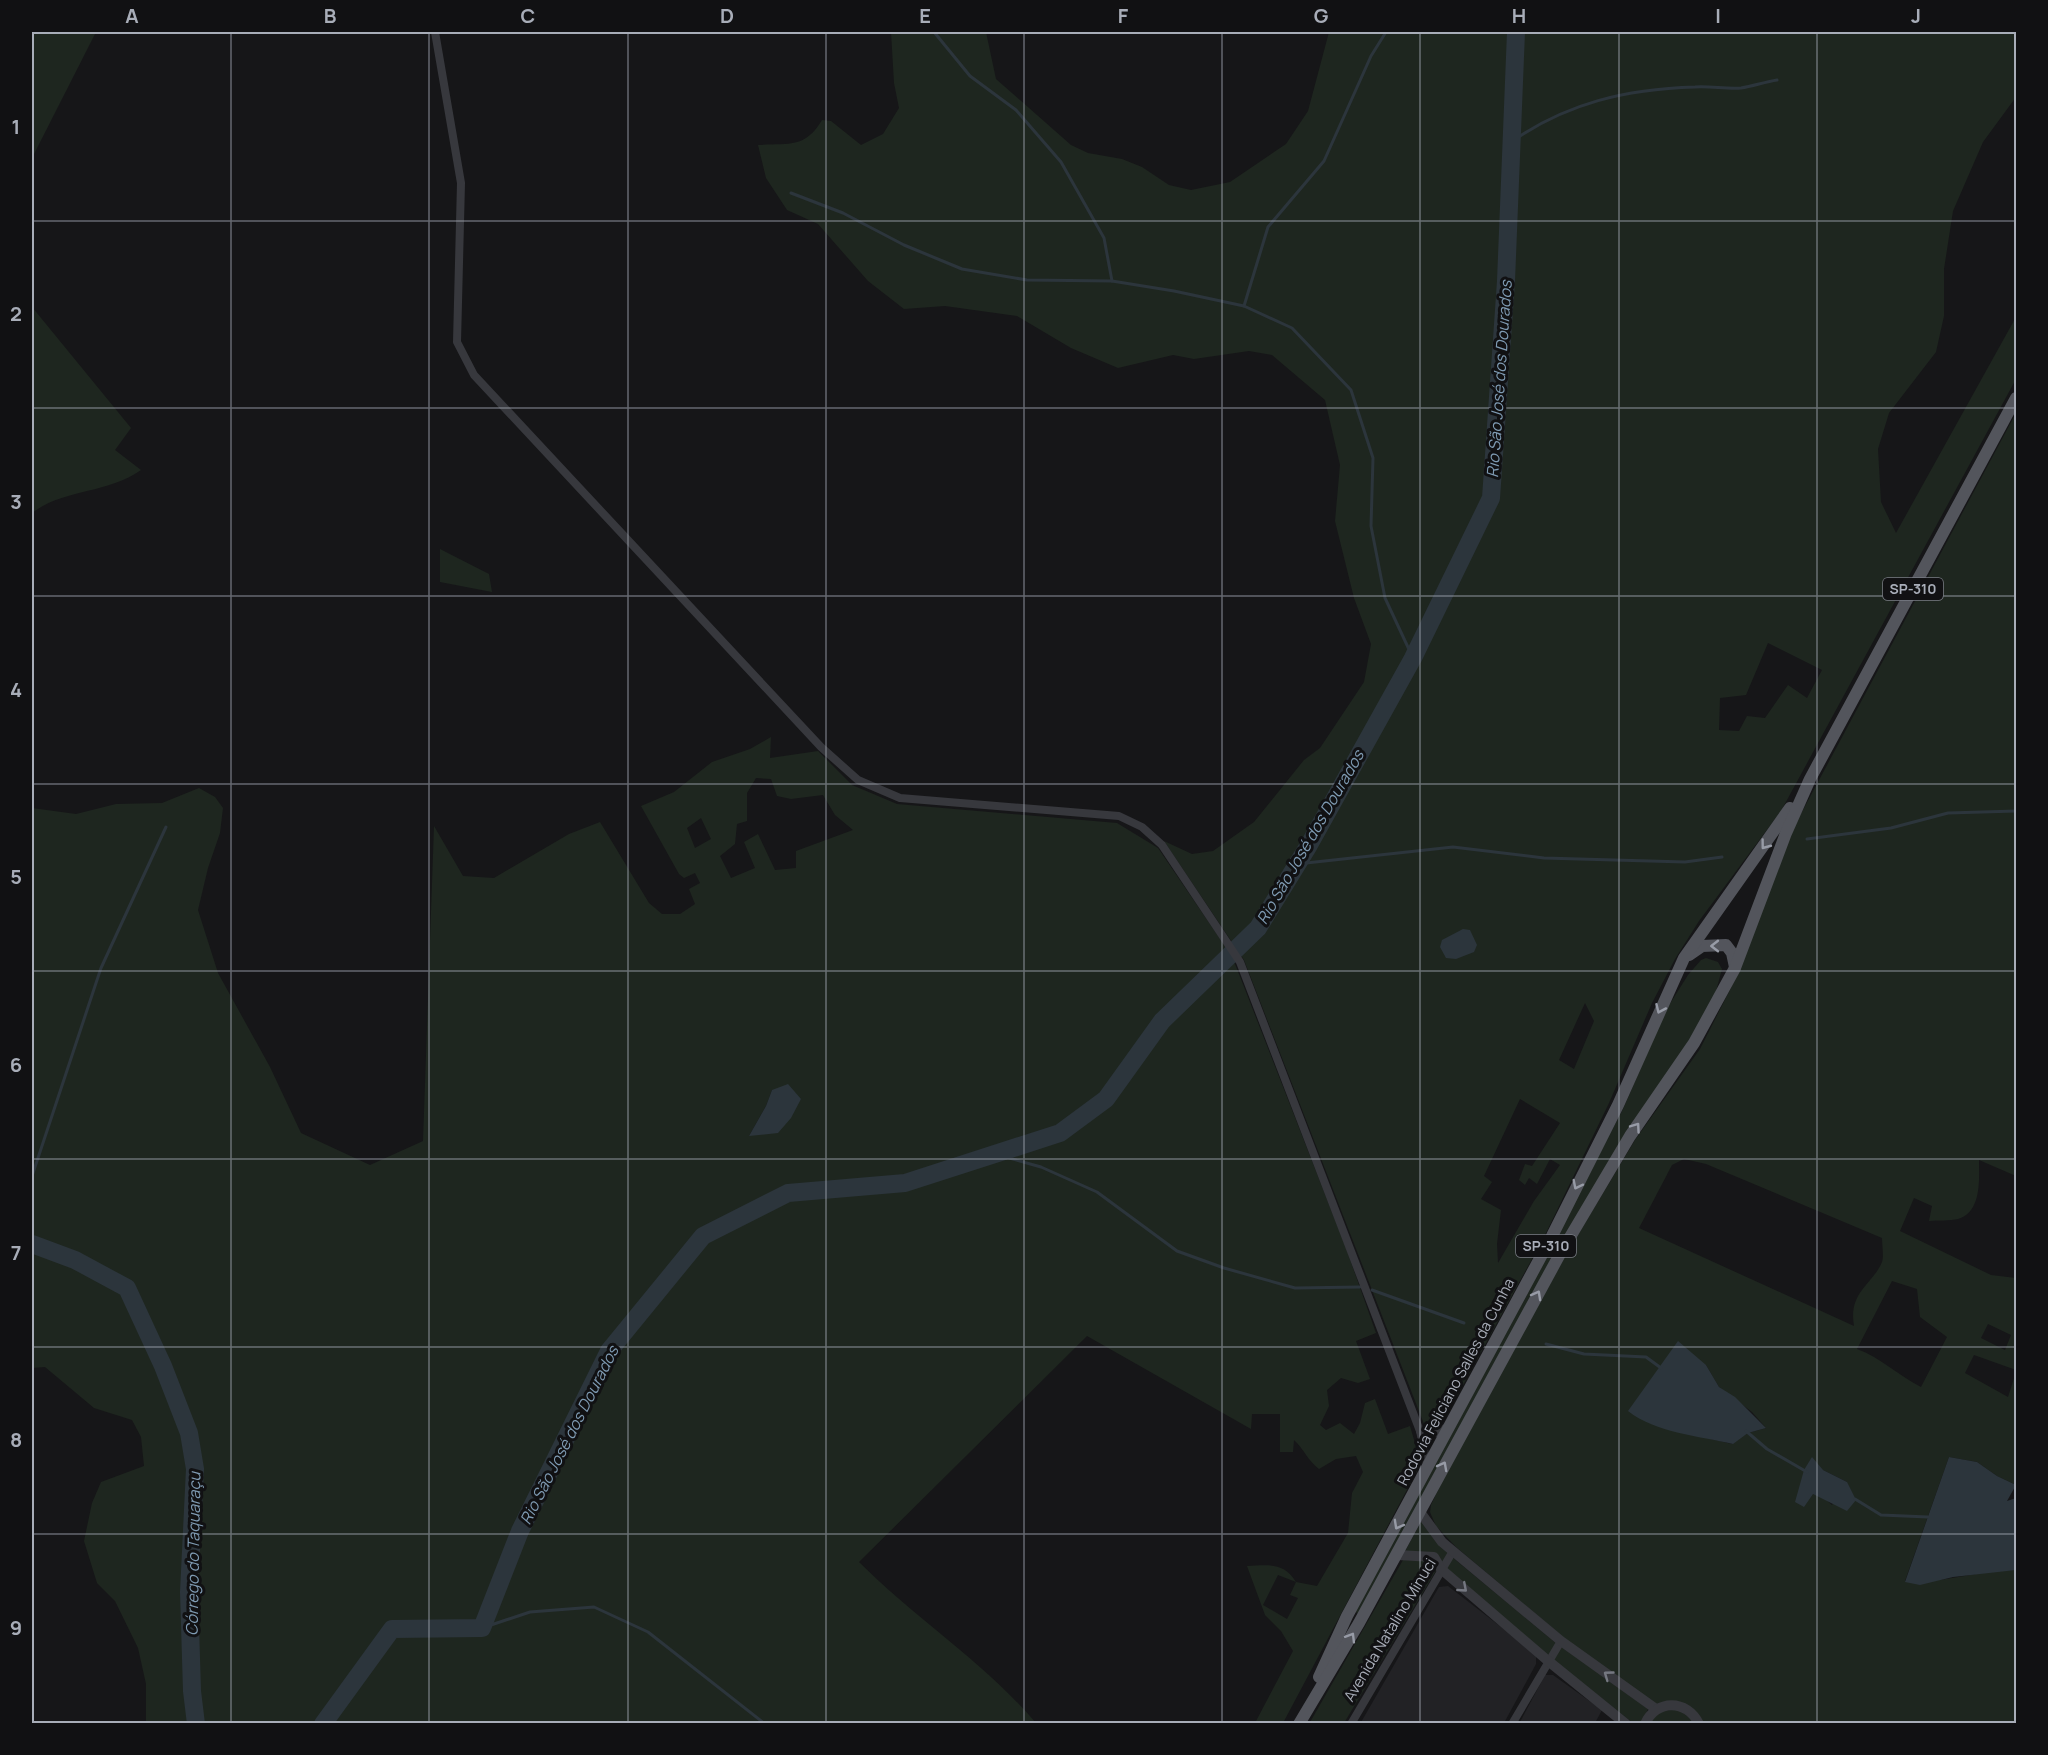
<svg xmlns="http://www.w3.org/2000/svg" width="2048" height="1755" viewBox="0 0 2048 1755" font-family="Manrope,sans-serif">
<rect width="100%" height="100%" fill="#161618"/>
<g fill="#222225">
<polygon points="1448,1586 1536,1654 1536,1664 1504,1723 1360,1724 1439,1587"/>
<polygon points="1545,1675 1553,1675 1602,1710 1595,1723 1519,1724"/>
</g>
<g fill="#1e261f" fill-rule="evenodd">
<polygon points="32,32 96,32 32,158"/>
<path d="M891,32H986L996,79L1071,145L1088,153L1122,159L1142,167L1169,185L1191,190L1230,182L1286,144L1308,111L1329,32H2016V97L1983,142L1953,211L1944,269V316L1936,352L1889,413L1878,449L1881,502L1896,533L2016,317V379L1781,811L1699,921L1675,959L1652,1003L1609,1103L1545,1235L1443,1422L1433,1428L1424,1424L1244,960L1164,841L1192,854L1213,851L1254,822L1304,760L1320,748L1364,682L1371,644L1354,598L1335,521L1340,465L1325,400L1272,355L1249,351L1194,359L1173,355L1118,368L1071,348L1017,316L945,306L904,309L868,281L818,224L787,210L766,178L758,145C788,143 805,149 822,120L831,121L861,145L883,134L899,108L894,83ZM1768,643L1822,670L1807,698L1788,685L1765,718L1747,716L1739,731L1719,730L1720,698L1746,695ZM1585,1003L1594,1021L1574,1069L1559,1060ZM1520,1099L1560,1123L1532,1166L1525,1164L1519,1180L1525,1185L1529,1178L1537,1184L1550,1159L1560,1165L1534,1201L1498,1263L1497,1244L1501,1210L1481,1199L1492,1182L1484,1176Z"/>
<path d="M32,307L131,428L115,450L141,470C107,494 63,489 32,513Z"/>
<path d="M2016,413V1176L1979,1160C1979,1179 1982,1212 1958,1219C1950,1221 1938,1220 1929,1221L1932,1206L1914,1198L1900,1231L1991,1275L2016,1278V1370L1974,1355L1965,1373L2008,1397L2016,1372V1485L1997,1476L1977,1462L1949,1457L1905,1581C1943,1584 1979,1570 2016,1570V1723H1701L1696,1714L1656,1706L1563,1637L1456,1547L1436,1526L1430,1512L1431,1505L1448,1468L1567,1253L1635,1140L1700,1049L1740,970L1789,836ZM1684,1159L1706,1164L1882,1238C1882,1245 1884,1256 1882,1262C1873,1284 1848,1292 1854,1326L1639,1228L1672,1165ZM1892,1281L1917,1289L1920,1317L1947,1337L1921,1387C1899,1376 1880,1357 1857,1349ZM1988,1324L2011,1335L2005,1350L1981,1338ZM1706,1365L1719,1387L1752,1412L1766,1428L1748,1433L1732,1444L1674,1430ZM1823,1470L1847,1482L1832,1505L1822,1496L1813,1494Z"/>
<polygon points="440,549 489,574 492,592 440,582"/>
<path d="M771,737L770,758L818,751L852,785L897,804L1117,823L1158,848L1231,955L1237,969L1346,1248L1376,1333L1356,1341L1370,1379L1358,1383L1341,1378L1327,1390L1329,1406L1320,1425L1326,1430L1340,1423L1354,1434L1360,1423L1365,1403L1375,1399L1388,1434L1410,1426L1417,1450L1418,1469L1283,1723H1255L1293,1651L1281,1631L1265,1615L1247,1566C1268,1565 1284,1562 1296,1582L1317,1586L1348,1533L1352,1493L1363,1472L1356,1456L1336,1459L1319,1469C1308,1461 1304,1449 1294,1440L1293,1452H1280V1414H1252L1251,1429L1087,1336L859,1562C916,1619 984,1662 1036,1723H146V1684L138,1648L115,1601L97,1583L84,1541L92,1503L101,1482L144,1466L141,1437L132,1420L94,1408L45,1367L32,1368V808L76,814L116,804L162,803L199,788L215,797L223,808L220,833L208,868L198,910L218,973L270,1067L301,1133L370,1165L423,1141L434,826L463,876L494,878L569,834L600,822L649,903L662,914H680L695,904L689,889L700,883L695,873L684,878L679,874L641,806L674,792L712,762L750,749ZM756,778L771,779L777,796L791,799L823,795L835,815L853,830L796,851V868L775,870L758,834L744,842L755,868L731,878L720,856L735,844L737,824L747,821V793ZM701,818L711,839L695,848L687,828ZM772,1090L801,1099L749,1136L766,1106ZM1278,1575L1296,1582L1290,1595L1298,1598L1287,1619L1263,1605Z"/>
<polygon points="1706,958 1718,962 1722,969 1715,995 1358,1613 1355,1612 1623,1109 1666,1010 1688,975 1701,960"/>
<polygon points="1422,1520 1450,1550 1442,1564 1404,1553"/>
<polygon points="1452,1557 1557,1644 1548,1656 1446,1570"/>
<polygon points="1403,1560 1434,1561 1437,1569 1344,1723 1309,1724"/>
<polygon points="1560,1646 1648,1709 1642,1723 1633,1723 1551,1658"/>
<polygon points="1679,1709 1696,1724 1647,1724 1656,1712"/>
</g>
<g fill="#2c353c">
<polygon points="1463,929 1470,930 1477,945 1474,952 1456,959 1446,958 1440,947 1442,940"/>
<polygon points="788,1084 801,1099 791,1118 778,1133 749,1136 766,1106 772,1090"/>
<path d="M1678,1341L1706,1365L1719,1387L1735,1397L1766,1428L1748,1433L1733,1444C1699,1436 1656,1433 1628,1411Z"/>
<polygon points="1812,1457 1823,1470 1847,1482 1856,1500 1847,1511 1813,1494 1804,1507 1795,1502 1804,1470"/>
<polygon points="1949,1457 1977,1462 1997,1476 2016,1485 2007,1501 2016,1498 2016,1570 1953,1577 1920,1585 1905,1582"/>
</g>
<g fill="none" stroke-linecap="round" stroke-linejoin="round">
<g stroke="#2c353c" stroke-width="3">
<polyline points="934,32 970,76 1016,110 1061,162 1104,238 1112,281"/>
<path d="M1511,142C1567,103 1626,89 1695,87C1710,86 1726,89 1741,88C1753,86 1765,82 1777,80"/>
<polyline points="791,193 843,213 904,245 962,269 1027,280 1112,281 1174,291 1244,306 1292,328 1351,390 1373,458 1371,526 1385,598 1413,658"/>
<polyline points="1244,306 1268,227 1324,161 1371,56 1386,32"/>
<polyline points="1807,839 1891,828 1948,813 2016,811"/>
<polyline points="1297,864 1453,847 1544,858 1685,862 1722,857"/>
<polyline points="995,1154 1041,1167 1097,1192 1177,1251 1224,1268 1295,1288 1360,1287"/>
<polyline points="32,1176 101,968 166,827"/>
<polyline points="1372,1290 1464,1323"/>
<polyline points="1546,1344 1584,1354 1646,1357 1661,1368"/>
<polyline points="1746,1431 1767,1449 1807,1472"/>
<polyline points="1855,1499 1881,1515 1928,1517"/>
<polyline points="482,1628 530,1612 594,1607 648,1632 765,1724"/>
</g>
<g stroke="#2c353c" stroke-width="18">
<polyline points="32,1244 75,1260 127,1288 163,1366 189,1433 195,1469 189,1592 192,1691 196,1724"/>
<polyline points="323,1724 392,1629 482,1628 520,1531 609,1351 703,1236 788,1193 905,1183 1060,1133 1106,1099 1162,1021 1258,928 1309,845 1413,658 1491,498 1506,281 1516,32"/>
</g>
<g stroke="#37383d" stroke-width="8">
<polyline points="435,32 461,183 457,342 474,375 821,747 858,780 900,798 1119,816 1142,827 1162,845 1240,962 1420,1431 1427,1464"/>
<polyline points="1420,1431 1435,1433 1448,1427"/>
<polyline points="1351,1724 1453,1551"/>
<polyline points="1512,1724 1561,1641"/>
</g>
<g stroke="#37383d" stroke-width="10">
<polyline points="1420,1512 1442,1542 1561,1641 1656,1709"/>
<polyline points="1397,1555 1434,1557 1441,1569 1547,1660 1626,1724"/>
<path d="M1645,1724C1656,1699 1687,1699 1699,1724"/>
</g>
<g stroke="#53555c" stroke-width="12">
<polyline points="1689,955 1702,946 1726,945 1732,953 1735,967"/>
<polyline points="1319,1677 1347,1616 1552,1236 1618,1105 1684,958 1790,808"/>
<polyline points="1299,1724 1359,1623 1560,1254 1630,1136 1694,1043 1735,968 1786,833 1810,779 2016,398"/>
</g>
</g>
<defs><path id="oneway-chevron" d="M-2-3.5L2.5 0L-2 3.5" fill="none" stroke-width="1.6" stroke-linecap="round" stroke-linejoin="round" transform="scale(1.5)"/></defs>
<g stroke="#979ba6">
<use href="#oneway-chevron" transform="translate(1765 845) rotate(127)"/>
<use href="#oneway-chevron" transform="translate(1715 946) rotate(180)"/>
<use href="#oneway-chevron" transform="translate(1660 1009) rotate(114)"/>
<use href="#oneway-chevron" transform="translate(1636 1127) rotate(-55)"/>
<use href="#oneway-chevron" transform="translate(1577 1185) rotate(117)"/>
<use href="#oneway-chevron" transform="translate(1537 1295) rotate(-61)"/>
<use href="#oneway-chevron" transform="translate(1443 1466) rotate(-62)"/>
<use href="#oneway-chevron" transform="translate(1398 1525) rotate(119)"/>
<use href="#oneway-chevron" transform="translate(1351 1637) rotate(-59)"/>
</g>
<g stroke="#757881">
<use href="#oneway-chevron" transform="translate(1463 1588) rotate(41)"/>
<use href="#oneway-chevron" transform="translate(1608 1675) rotate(-144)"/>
</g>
<path fill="none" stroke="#a8adb8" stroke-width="1.5" stroke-opacity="0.55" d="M231,32V1724M429,32V1724M628,32V1724M826,32V1724M1024,32V1724M1222,32V1724M1420,32V1724M1619,32V1724M1817,32V1724M32,221H2016M32,408H2016M32,596H2016M32,784H2016M32,971H2016M32,1159H2016M32,1347H2016M32,1534H2016"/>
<g text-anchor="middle" stroke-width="6" stroke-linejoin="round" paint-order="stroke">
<g fill="#111113" stroke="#7b7e86" stroke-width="1.5">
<rect x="1883" y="578" width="60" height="22" rx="4.5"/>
<rect x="1516" y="1235" width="60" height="22" rx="4.5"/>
</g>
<g font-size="14" font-weight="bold" fill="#a8adb8">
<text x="1913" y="594">SP-310</text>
<text x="1546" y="1251">SP-310</text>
</g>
<g font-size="15" fill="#a8adb8" stroke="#111113">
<text transform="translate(1456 1382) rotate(-62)" y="5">Rodovia Feliciano Salles da Cunha</text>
<text transform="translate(1390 1630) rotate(-59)" y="5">Avenida Natalino Minuci</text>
</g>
<g font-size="16" font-style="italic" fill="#7f9bb3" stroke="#111113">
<text transform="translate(1499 379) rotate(-86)" y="6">Rio São José dos Dourados</text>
<text transform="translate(1310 837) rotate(-60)" y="6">Rio São José dos Dourados</text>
<text transform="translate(569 1435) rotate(-63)" y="6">Rio São José dos Dourados</text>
<text transform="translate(193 1554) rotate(-89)" y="6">Córrego do Taquaraçu</text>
</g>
</g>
<rect width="2048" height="1755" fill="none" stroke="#111113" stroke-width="66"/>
<rect x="33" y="33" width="1982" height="1689" fill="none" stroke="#a8adb8" stroke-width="2"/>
<g font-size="20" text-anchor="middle" font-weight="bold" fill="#a8adb8">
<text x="132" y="23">A</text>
<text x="330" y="23">B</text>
<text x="528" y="23">C</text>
<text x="727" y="23">D</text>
<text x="925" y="23">E</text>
<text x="1123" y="23">F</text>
<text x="1321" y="23">G</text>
<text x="1519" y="23">H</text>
<text x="1718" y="23">I</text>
<text x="1916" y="23">J</text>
<text x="16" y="134">1</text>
<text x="16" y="321">2</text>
<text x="16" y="509">3</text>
<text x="16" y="697">4</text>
<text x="16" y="884">5</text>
<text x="16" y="1072">6</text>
<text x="16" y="1260">7</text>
<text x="16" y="1447">8</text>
<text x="16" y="1635">9</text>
</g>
</svg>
